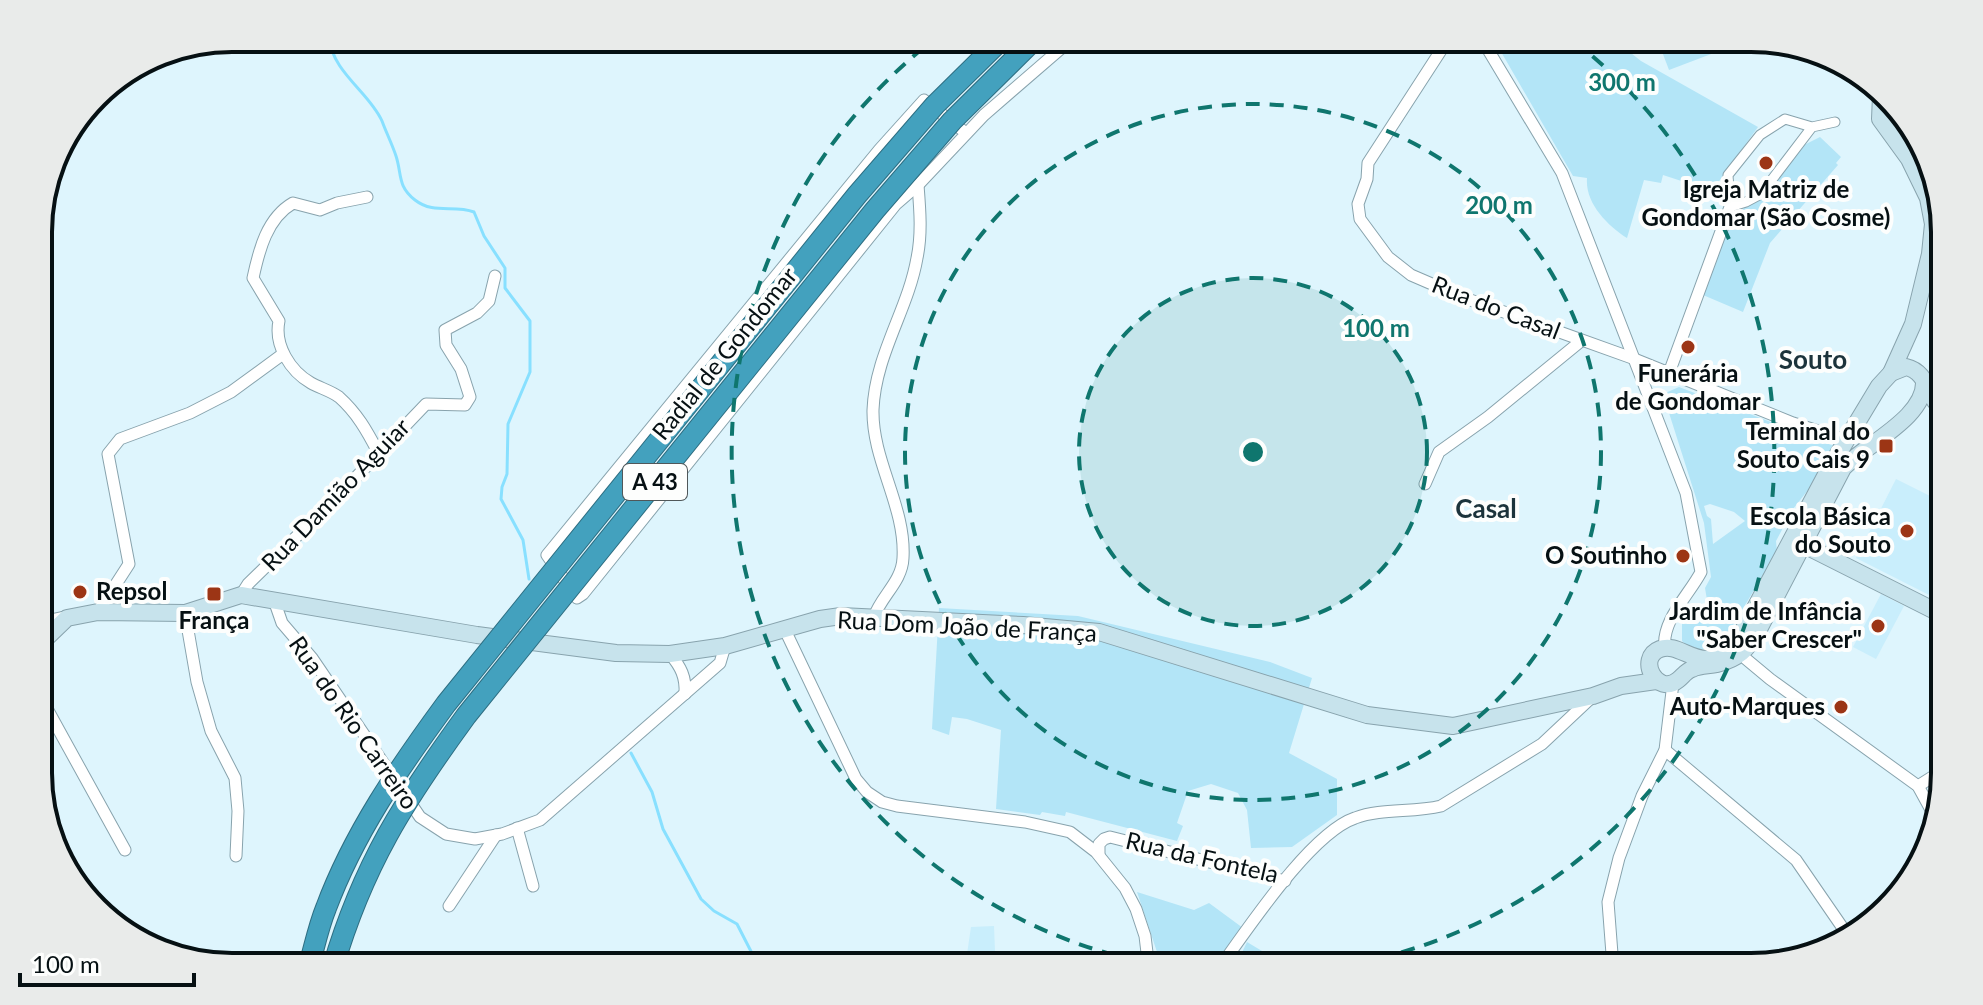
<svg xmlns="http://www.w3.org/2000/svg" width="1983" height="1005" viewBox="0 0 1983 1005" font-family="Lato,sans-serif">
<rect width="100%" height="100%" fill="#def5fd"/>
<g fill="#c9eefc">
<polygon points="1896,479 1944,503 1945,603 1856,558"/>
<polygon points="1881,594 1904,606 1876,659 1853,647"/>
<polygon points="994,926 995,951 1032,951 1032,967 1015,967 970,959 967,954 971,927"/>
</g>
<g fill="#b3e5f7" fill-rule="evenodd">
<path d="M1493,38H1612L1641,61L1758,127L1712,191L1663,175L1661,183L1644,180L1627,238C1607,225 1585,203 1587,178L1573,176Z"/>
<polygon points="1667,38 1723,38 1727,48 1669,70 1658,41"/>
<path d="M1820,137L1841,157L1836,163L1838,165L1770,243L1743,312L1703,295C1712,270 1727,208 1755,203L1802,146Z"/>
<path d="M1679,387L1834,446L1812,485L1793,509L1776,541L1777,552L1724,640L1701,650L1690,649L1682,641V623L1691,624L1707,600L1705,588L1711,577L1704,523L1663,394ZM1710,504L1734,512L1745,521L1713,544L1711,519L1707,516L1704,506Z"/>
<polygon points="939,608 1078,616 1270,662 1312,678 1289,753 1337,779 1337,815 1292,847 1251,848 1247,810 1238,793 1211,784 1188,791 1177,823 1183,826 1177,841 1066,812 1065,816 1042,812 1040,815 996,809 1001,730 967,719 952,717 949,735 932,729"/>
<polygon points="1137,892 1194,910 1209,903 1243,928 1211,967 1162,967"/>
<polygon points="1247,942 1289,967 1235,967"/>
</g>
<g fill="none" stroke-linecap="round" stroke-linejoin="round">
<g stroke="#88e0ff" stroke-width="3">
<path d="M329,38C333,73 369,92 382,121C386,132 392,144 396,156C402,174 397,186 415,200C434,215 454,204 474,212L484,236L505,268V288L530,321V372L508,424L507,474L502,487L501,499L523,540L529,579"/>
<polyline points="631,753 652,792 663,829 701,899 714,911 737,924 759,967"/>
</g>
<defs>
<polyline id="pedestrian" points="1812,127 1761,194 1746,202 1730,207 1728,175 1760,135 1785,119 1812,127 1835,122"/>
<g id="minor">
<polyline points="1449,38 1368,163 1367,179 1358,204 1360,219 1388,257 1411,275 1462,297 1632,358 1793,423 1846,440"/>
<path d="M1481,38L1562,173L1686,493L1701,572C1689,595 1661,621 1665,648"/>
<polyline points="966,133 924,100 879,150 547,555 577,598 583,594 896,204 918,185 984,115 1073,38"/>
<path d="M367,197L337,203L320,210L293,203C267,218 259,250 253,278L279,321C274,345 290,371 311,383C320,388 331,391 339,397C357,413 367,431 378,452"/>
<polyline points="1669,373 1730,207"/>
<polyline points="1425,484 1439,452 1488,417 1581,341"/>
<polyline points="241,595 248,584 338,496 426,404 465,405 470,397 461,369 446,345 445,330 477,313 489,301 495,276"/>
<polyline points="274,600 282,623 312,658 420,817 446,834 475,839 502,834 540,820 720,663 725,646"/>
<polyline points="98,612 129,564 108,454 120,439 190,413 231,392 283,354"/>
<polyline points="185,613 197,682 211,731 235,778 238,811 236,856"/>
<path d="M874,617C881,596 902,582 903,558C906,507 872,461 873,410C875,355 908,310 917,258C922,234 920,210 918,185"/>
<polyline points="785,630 856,779 867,792 882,802 897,806 1025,822 1070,832 1096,852 1125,888 1136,909 1145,936 1148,961 1151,967"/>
<polyline points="1739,647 1746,659 1770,679 1918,786 1935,817"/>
<path d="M670,654C681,667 686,677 685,694"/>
<polyline points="40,696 125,850"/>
<polyline points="1665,750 1796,860 1849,937"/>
<polyline points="1918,786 1945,769"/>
<polyline points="517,828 533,886"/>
<polyline points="1099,855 1099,844 1104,839 1110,837 1285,881"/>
<polyline points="449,906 496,835"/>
<path d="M1220,967C1249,927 1311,833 1355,818C1382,808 1413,813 1441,806L1542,744L1592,697"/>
<polyline points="1613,967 1608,902 1619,858 1642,796 1665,750 1673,683"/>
</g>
<polyline id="tertiary" points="39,624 67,618"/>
<g id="secondary">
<polyline points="1881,95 1880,119 1909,159 1928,198 1933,224 1930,254 1913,324 1891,373"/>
<polyline points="1908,124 1909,158"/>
<path d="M1924,380C1927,417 1866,444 1843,468L1758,631C1748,649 1738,659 1717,664C1709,666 1700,665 1692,669C1686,671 1683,676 1678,680C1657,697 1636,658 1660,649C1684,640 1702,682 1738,640L1829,469L1879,386L1891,373L1906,367C1929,372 1927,399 1944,411"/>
<polyline points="1796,541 1945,616"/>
<polyline points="39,645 67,618 98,612 185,613 241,595 477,635 616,653 670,654 725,646 820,619 841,616 1023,625 1099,632 1367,715 1453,726 1593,696 1621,686 1656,681"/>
</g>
</defs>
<use href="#pedestrian" stroke="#88a3ad" stroke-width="11"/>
<use href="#minor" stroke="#88a3ad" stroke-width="13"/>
<use href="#tertiary" stroke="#88a3ad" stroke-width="16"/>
<use href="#secondary" stroke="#88a3ad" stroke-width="18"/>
<use href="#pedestrian" stroke="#fff" stroke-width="9"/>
<use href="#minor" stroke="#fff" stroke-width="11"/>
<use href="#tertiary" stroke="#fff" stroke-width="14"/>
<use href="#secondary" stroke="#c7e3ec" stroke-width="16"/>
<defs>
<g id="motorway-bridge">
<path d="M310,962C315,944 319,925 326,908C354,833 399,768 446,704L857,195L935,105L1003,38"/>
<path d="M333,967C363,865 404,801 466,716L875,210L952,121L1036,38"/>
</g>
</defs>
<use href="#motorway-bridge" stroke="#2e6e82" stroke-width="22" stroke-linecap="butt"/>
<use href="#motorway-bridge" stroke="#43a1be" stroke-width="20"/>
</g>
<circle cx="1253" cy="452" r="174" fill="#0f766e" fill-opacity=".12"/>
<g fill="none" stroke="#0f766e" stroke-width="4" stroke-dasharray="14 10">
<circle cx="1253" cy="452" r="174"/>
<circle cx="1253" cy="452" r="348"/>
<path d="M1162 966A522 522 0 0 1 932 41M1574 41A522 522 0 0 1 1344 966"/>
</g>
<g fill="#9c3515" stroke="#fdfefd" stroke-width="3">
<circle cx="1766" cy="163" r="8"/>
<circle cx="1688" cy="347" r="8"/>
<rect x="1878" y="438" width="16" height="16" rx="4"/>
<circle cx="1907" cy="531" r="8"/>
<circle cx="1683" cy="556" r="8"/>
<circle cx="80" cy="592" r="8"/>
<rect x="206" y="586" width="16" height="16" rx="4"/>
<circle cx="1878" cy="626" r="8"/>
<circle cx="1841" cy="707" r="8"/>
</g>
<g text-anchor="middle" stroke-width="8" stroke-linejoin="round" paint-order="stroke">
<rect fill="#fdfefd" stroke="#505759" stroke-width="2" x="623" y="464" width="64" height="36" rx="6"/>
<g font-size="22" font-weight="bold" fill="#061013">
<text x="655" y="490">A 43</text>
</g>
<g font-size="24" font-weight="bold" fill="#061013" stroke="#fdfefd" text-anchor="end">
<text x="1766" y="198" text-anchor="middle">Igreja Matriz de<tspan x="1766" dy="28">Gondomar (São Cosme)</tspan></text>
<text x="1688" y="382" text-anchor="middle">Funerária<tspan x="1688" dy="28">de Gondomar</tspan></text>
<text x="1870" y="440">Terminal do<tspan x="1870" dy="28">Souto Cais 9</tspan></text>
<text x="1891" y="525">Escola Básica<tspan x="1891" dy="28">do Souto</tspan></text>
<text x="1667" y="564">O Soutinho</text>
<text x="96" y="600" text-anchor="start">Repsol</text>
<text x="1862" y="620">Jardim de Infância<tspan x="1862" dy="28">"Saber Crescer"</tspan></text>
<text x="214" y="629" text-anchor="middle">França</text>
<text x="1825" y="715">Auto-Marques</text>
</g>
<g font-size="24" fill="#061013" stroke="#fdfefd">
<text transform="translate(1496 308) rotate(21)" y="8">Rua do Casal</text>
<text transform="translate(725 354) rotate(-51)" y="8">Radial de Gondomar</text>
<text transform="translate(336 495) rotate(-46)" y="8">Rua Damião Aguiar</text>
<text transform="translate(967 627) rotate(3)" y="8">Rua Dom João de França</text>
<text transform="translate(353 723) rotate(55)" y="8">Rua do Rio Carreiro</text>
<text transform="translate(1202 858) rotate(13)" y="8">Rua da Fontela</text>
</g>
<g font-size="26" font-weight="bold" fill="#1c333b" stroke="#fdfefd">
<text x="1813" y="369">Souto</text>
<text x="1486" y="518">Casal</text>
</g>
</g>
<path d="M0 0H1983V1005H0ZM232 52H1751A180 180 0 0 1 1931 232V773A180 180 0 0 1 1751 953H232A180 180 0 0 1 52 773V232A180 180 0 0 1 232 52Z" fill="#e9ebea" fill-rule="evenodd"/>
<path fill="none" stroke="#061013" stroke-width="4" d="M232 52H1751A180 180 0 0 1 1931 232V773A180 180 0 0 1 1751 953H232A180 180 0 0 1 52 773V232A180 180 0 0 1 232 52Z"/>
<circle cx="1253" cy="452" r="12" fill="#0f766e" stroke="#fdfefd" stroke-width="4"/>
<g font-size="24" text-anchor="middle" font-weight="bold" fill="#0f766e" stroke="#fdfefd" stroke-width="8" stroke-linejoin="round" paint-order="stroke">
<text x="1622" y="91">300 m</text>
<text x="1499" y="214">200 m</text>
<text x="1376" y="337">100 m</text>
</g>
<path d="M20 973v12h174v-12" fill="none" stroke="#061013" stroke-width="4"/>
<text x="32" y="973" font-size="24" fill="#061013" stroke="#fdfefd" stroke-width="6" paint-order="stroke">100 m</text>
</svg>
